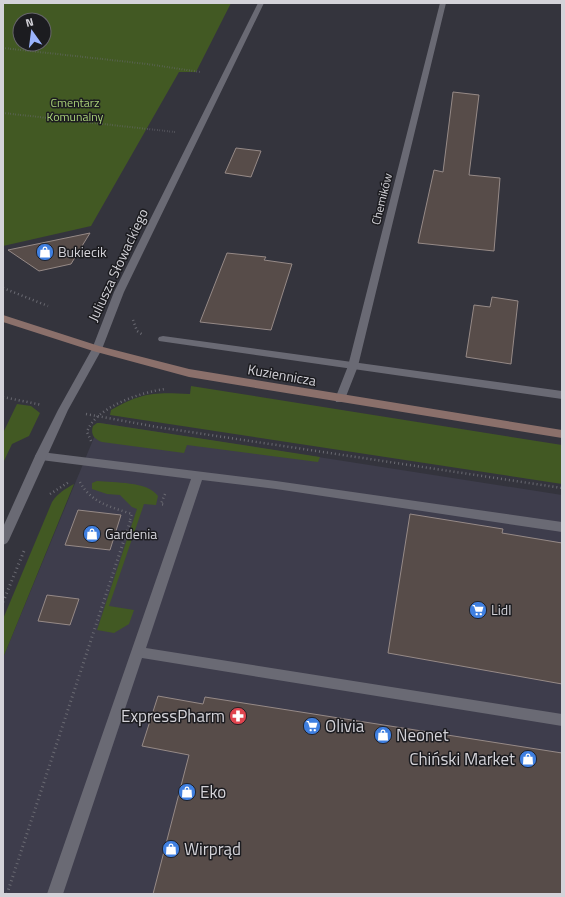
<svg xmlns="http://www.w3.org/2000/svg" width="565" height="897" viewBox="0 0 565 897" font-family="'Titillium Web',sans-serif">
<rect width="100%" height="100%" fill="#34343d"/>
<polygon fill="#3e3d4c" points="100,423 562,495 562,894 3,894 3,658"/>
<g fill="#425923" fill-rule="evenodd">
<path d="M3,3H231L196,72H179L91,226L3,246ZM20,20H44V44H20Z"/>
<path d="M191,386L562,445V484L110,415L111,410C142,392 155,392 190,394Z"/>
<polygon points="17,404 31,406 40,413 29,436 12,444 3,463 3,433"/>
<path d="M97,423H100L320,457L318,462L187,445L184,453L102,442C95,439 90,435 93,426Z"/>
<path d="M97,481C114,483 148,481 158,496L156,505L144,504L109,606L134,610L129,624L114,633L97,630L137,509L132,507L120,495L107,494L92,489V483Z"/>
<path d="M74,484L3,658V619L52,502C58,493 65,489 74,484Z"/>
</g>
<g fill="#574c49" stroke="#968a87">
<polygon points="453,92 479,95 469,175 500,178 494,251 418,243 434,170 443,172"/>
<polygon points="236,148 261,151 251,177 225,173"/>
<polygon points="90,233 71,264 39,271 8,250"/>
<polygon points="227,253 266,257 264,260 292,264 271,330 200,322"/>
<polygon points="492,297 518,301 511,364 466,357 474,305 490,307"/>
<polygon points="78,510 121,515 110,550 65,545"/>
<polygon points="410,514 503,529 502,533 562,543 562,684 388,653"/>
<polygon points="47,595 79,599 70,625 38,621"/>
<polygon points="158,696 203,704 205,697 562,753 562,894 153,894 189,755 142,746"/>
</g>
<g fill="none" stroke-linecap="round" stroke-linejoin="round">
<g stroke="#6a6a72" stroke-width="2" stroke-dasharray="0.5 2" stroke-linecap="butt">
<polyline points="3,48 147,64 200,72"/>
<polyline points="3,113 175,132"/>
</g>
<g stroke="#6a6a72" stroke-width="2.5" stroke-dasharray="1 3" stroke-linecap="butt">
<polyline points="3,288 48,306"/>
<polyline points="133,320 137,331 143,335"/>
<polyline points="3,397 42,405"/>
<polyline points="86,414 157,427 562,488"/>
<path d="M91,441L87,432C95,407 142,392 165,389"/>
<path d="M80,482C91,503 111,507 132,514L130,520"/>
<polyline points="50,494 69,482"/>
<polyline points="165,494 161,504 165,505"/>
</g>
<g stroke="#6a6a72" stroke-width="3" stroke-dasharray="1 3.5" stroke-linecap="butt">
<polyline points="3,602 24,551"/>
<polyline points="7,894 131,519"/>
</g>
<g fill="#6a6a74" fill-rule="evenodd">
<polygon points="163,336 562,391 562,399 159,341 158,339 159,337"/>
<polygon points="41,452 276,481 562,522 562,532 276,489 202,480 146,648 562,714 562,726 142,658 63,894 47,894 191,479 41,460 37,459 35,456 37,453"/>
</g>
<polygon fill="#6a6a74" fill-rule="evenodd" points="440,3 446,3 358,366 345,399 344,402 336,402 335,399 348,366"/>
<polygon fill="#6a6a74" fill-rule="evenodd" points="258,3 264,3 124,292 102,349 68,410 9,540 7,543 3,545 3,527 35,456 58,410 92,349 114,292"/>
<polygon fill="#8b706b" fill-rule="evenodd" points="3,315 99,346 189,369 562,430 562,438 189,377 93,351 3,322"/>
</g>
<defs>
<symbol id="shop-disc" viewBox="-11 -11 22 22"><circle r="9.5" fill="#3f7fe0" stroke="#1c1c20"/><path d="M-5-2.5h2.3a2.7 3.5 0 0 1 5.4 0H5L5.5 6h-11ZM-1.5-2.5h3a1.5 2.3 0 0 0-3 0Z" fill="#fff"/></symbol>
<symbol id="supermarket-disc" viewBox="-11 -11 22 22"><circle r="9.5" fill="#3f7fe0" stroke="#1c1c20"/><path d="M-6-5.5h2.5l.6 2H6L4.5 2H-2.5L-4.4-4H-6ZM-1.5 3.2a1.3 1.3 0 1 0 .1 0ZM3 3.2a1.3 1.3 0 1 0 .1 0Z" fill="#fff"/></symbol>
<symbol id="pharmacy-disc" viewBox="-11 -11 22 22"><circle r="9.5" fill="#e0444e" stroke="#1c1c20"/><path d="M-2-6h4v4h4v4h-4v4h-4v-4h-4v-4h4Z" fill="#fff"/></symbol>
</defs>
<g fill-rule="evenodd">
<use href="#shop-disc" x="35" y="242" width="20" height="20"/>
<use href="#shop-disc" x="82" y="524" width="20" height="20"/>
<use href="#supermarket-disc" x="468" y="600" width="20" height="20"/>
<use href="#pharmacy-disc" x="228" y="706" width="20" height="20"/>
<use href="#supermarket-disc" x="302" y="716" width="20" height="20"/>
<use href="#shop-disc" x="373" y="725" width="20" height="20"/>
<use href="#shop-disc" x="518" y="749" width="20" height="20"/>
<use href="#shop-disc" x="177" y="782" width="20" height="20"/>
<use href="#shop-disc" x="161" y="839" width="20" height="20"/>
</g>
<g text-anchor="middle" stroke-width="3" stroke-linejoin="round" paint-order="stroke">
<g font-size="12" fill="#a9d078" stroke="#1c1c20">
<text x="75" y="107">Cmentarz<tspan x="75" dy="14">Komunalny</tspan></text>
</g>
<g font-size="12" fill="#d4d3d9" stroke="#1c1c20">
<text transform="translate(382 199) rotate(-76)" y="4">Chemików</text>
</g>
<g font-size="14" fill="#d4d3d9" stroke="#1c1c20" text-anchor="start">
<text x="58" y="257">Bukiecik</text>
<text x="105" y="539">Gardenia</text>
<text x="491" y="615">Lidl</text>
</g>
<g font-size="14" fill="#d4d3d9" stroke="#1c1c20">
<text transform="translate(118 265) rotate(-65)" y="5">Juliusza Słowackiego</text>
<text transform="translate(282 375) rotate(10)" y="5">Kuziennicza</text>
</g>
<g font-size="17" fill="#d4d3d9" stroke="#1c1c20" text-anchor="start">
<text x="225" y="722" text-anchor="end">ExpressPharm</text>
<text x="325" y="732">Olivia</text>
<text x="396" y="741">Neonet</text>
<text x="515" y="765" text-anchor="end">Chiński Market</text>
<text x="200" y="798">Eko</text>
<text x="184" y="855">Wirprąd</text>
</g>
</g>
<rect width="565" height="897" fill="none" stroke="#d4d3d9" stroke-width="8"/>
<g transform="translate(32 32) rotate(346)"><circle r="19" fill="#1c1c20" stroke="#66656a"/>
<path d="M0-3L7 15L0 10L-7 15Z" fill="#9bb4fd"/>
<text y="-6" font-size="11" font-weight="bold" text-anchor="middle" fill="#d4d3d9">N</text>
</g>
</svg>
